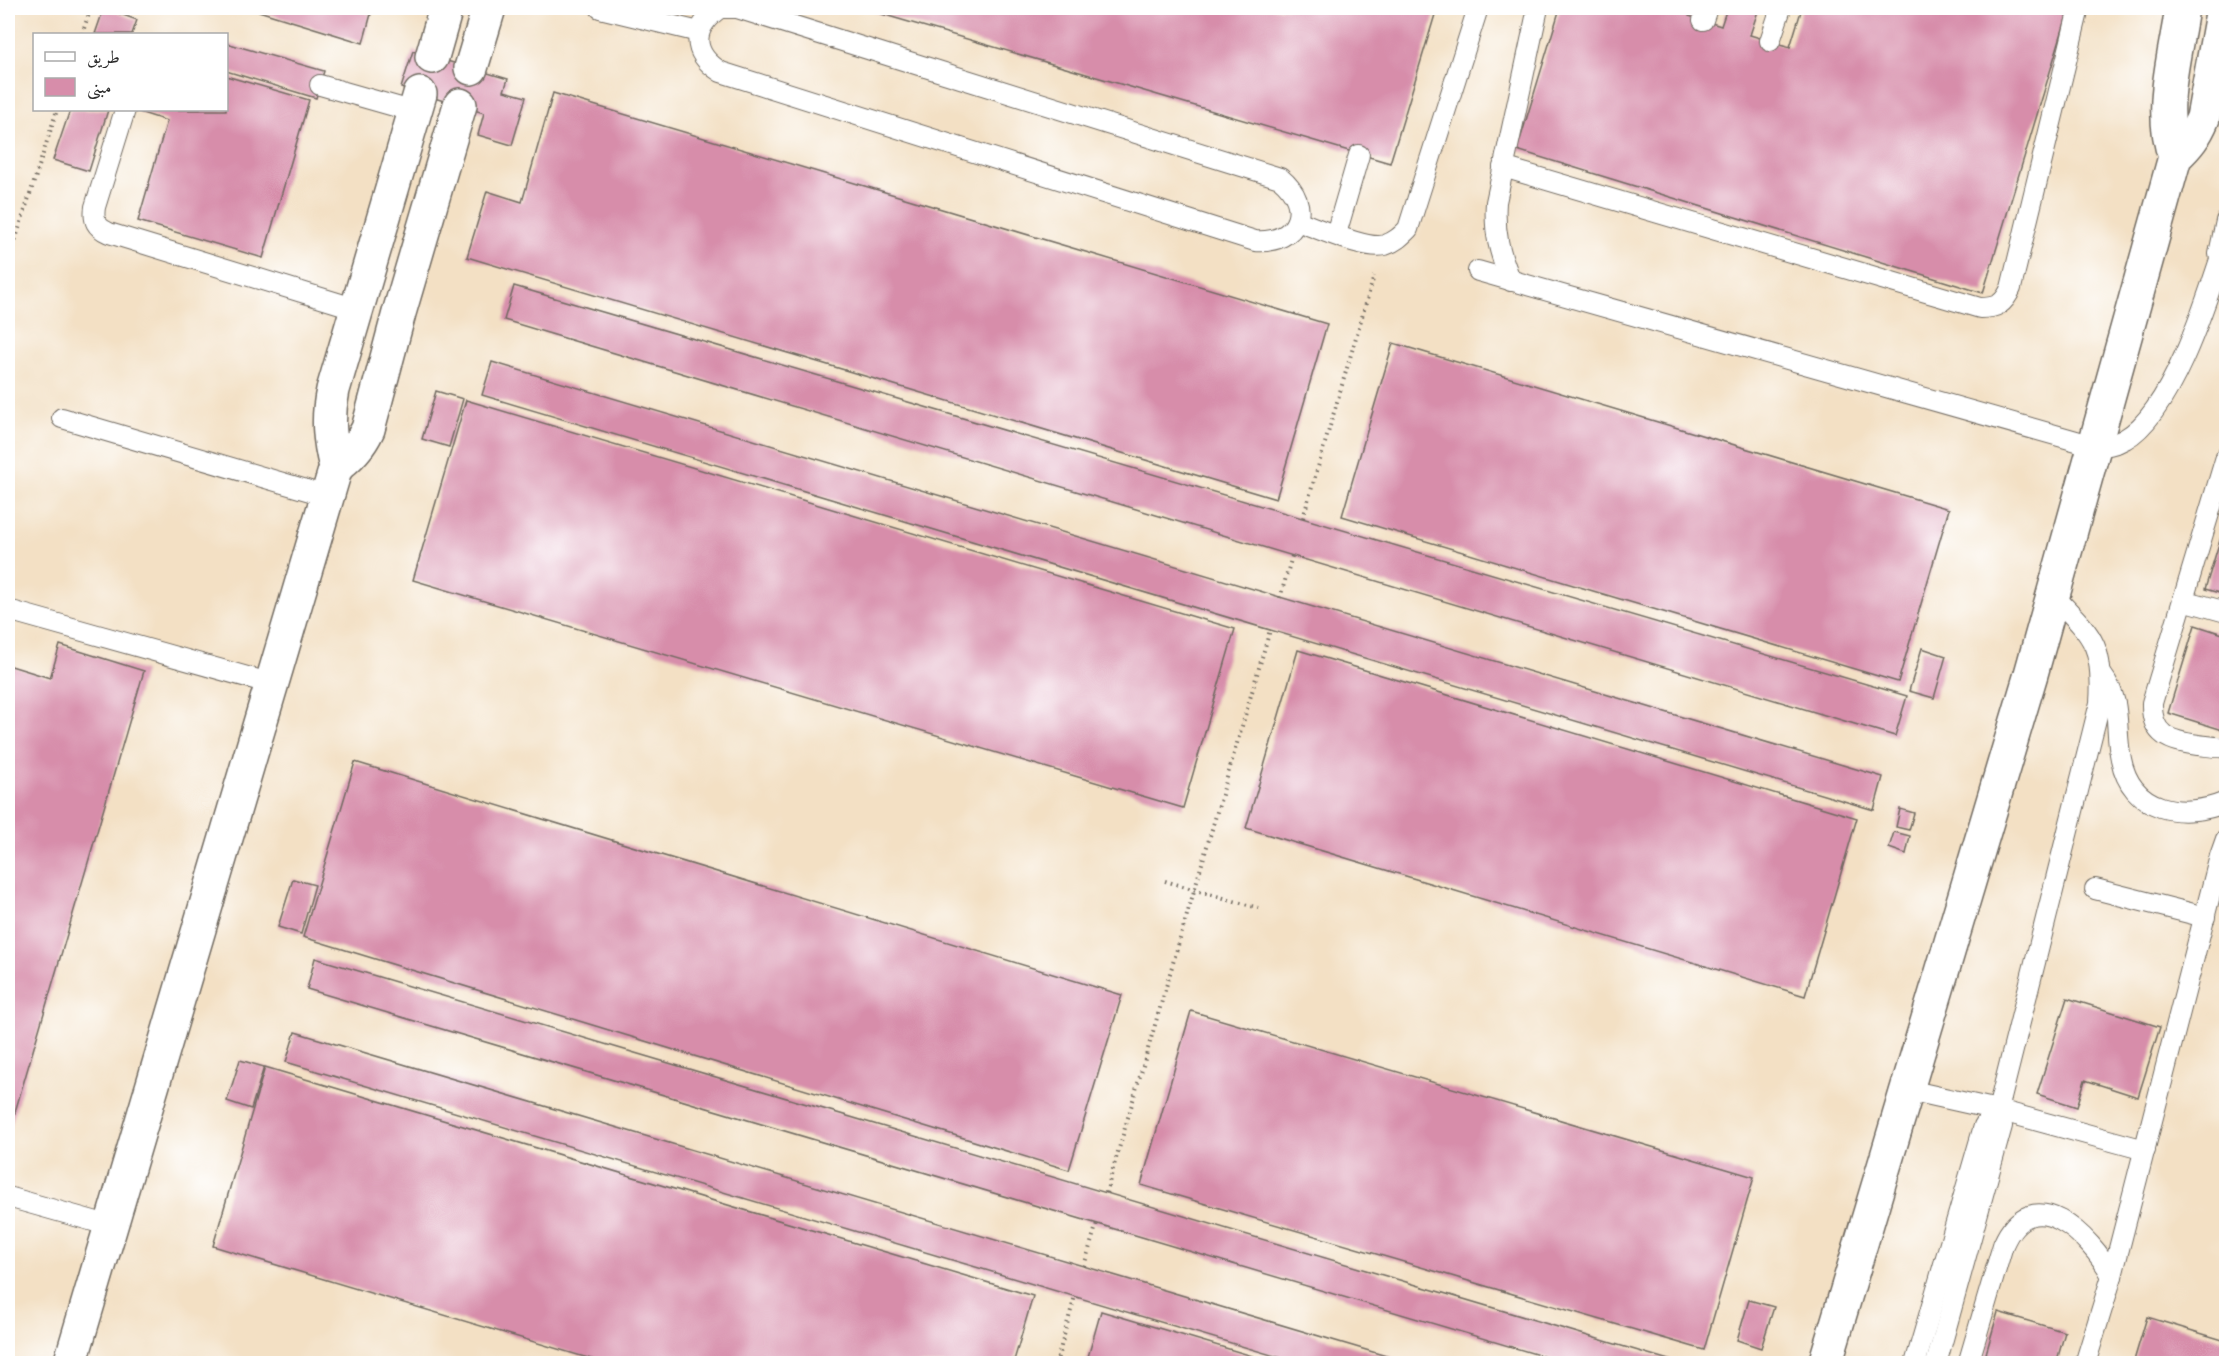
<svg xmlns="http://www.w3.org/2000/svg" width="2234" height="1371" viewBox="0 0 2234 1371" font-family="'IM FELL English',Amiri,serif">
<rect width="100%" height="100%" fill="#fff"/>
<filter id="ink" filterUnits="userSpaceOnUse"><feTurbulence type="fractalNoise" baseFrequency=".0167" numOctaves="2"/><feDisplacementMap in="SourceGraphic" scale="12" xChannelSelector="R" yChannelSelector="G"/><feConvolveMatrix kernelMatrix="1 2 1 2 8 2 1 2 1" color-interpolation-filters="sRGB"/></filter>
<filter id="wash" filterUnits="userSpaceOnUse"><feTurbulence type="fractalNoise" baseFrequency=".008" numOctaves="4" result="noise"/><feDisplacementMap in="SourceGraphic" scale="24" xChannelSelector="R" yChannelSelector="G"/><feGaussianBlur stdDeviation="1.35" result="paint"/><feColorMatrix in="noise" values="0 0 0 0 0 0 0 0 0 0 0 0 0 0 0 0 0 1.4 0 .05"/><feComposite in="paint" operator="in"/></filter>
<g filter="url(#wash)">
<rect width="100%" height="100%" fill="#f3e0c4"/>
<g id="blocks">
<g fill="#d78daa">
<polygon points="104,8 137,20 132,34 95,34"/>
<polygon points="249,8 349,8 371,14 363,43"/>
<polygon points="861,8 1437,8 1390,163"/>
<polygon points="1560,8 1692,8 1689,16 1721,26 1727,8 1759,8 1750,35 1790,47 1802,8 2069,9 1983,293 1517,150"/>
<polygon points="226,43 324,71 316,98 226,71"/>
<polygon points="413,51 508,79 504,91 526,97 512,145 478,135 484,113 401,88"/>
<polygon points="226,76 309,100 263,258 138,221 167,121 139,112 139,110 226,110"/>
<polygon points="553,93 1327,324 1276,499 467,257 487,191 522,202"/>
<polygon points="70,110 108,110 89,171 53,160"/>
<polygon points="514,286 1907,696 1895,736 504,320"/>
<polygon points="1393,343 1949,509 1898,682 1342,516"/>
<polygon points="492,362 1883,777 1874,810 482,395"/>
<polygon points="436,391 463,399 449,447 422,439"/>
<polygon points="466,400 1235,629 1183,808 413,580"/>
<polygon points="2226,521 2226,595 2205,589"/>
<polygon points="2195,625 2226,635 2226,731 2168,713"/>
<polygon points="60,645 144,671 8,1136 8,665 50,678"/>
<polygon points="1922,648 1946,656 1934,698 1909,691"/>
<polygon points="1298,650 1857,818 1805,996 1246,828"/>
<polygon points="355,762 1122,995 1069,1170 303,937"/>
<polygon points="1900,809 1914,813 1909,830 1896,827"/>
<polygon points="1894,832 1910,836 1906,854 1889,848"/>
<polygon points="293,879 315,885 301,934 278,927"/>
<polygon points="315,958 1679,1363 1679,1364 1569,1364 307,989"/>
<polygon points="2067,998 2160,1027 2138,1097 2085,1080 2077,1107 2037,1094"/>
<polygon points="1191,1011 1754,1177 1704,1350 1141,1185"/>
<polygon points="295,1032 1410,1363 1410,1364 1302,1364 286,1062"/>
<polygon points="240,1060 264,1067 251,1109 227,1101"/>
<polygon points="265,1067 1033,1296 1013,1364 608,1364 213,1246"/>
<polygon points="1749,1300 1774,1307 1761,1348 1737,1340"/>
<polygon points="1101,1311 1276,1363 1276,1364 1086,1364"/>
<polygon points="1998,1312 2065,1332 2056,1364 1983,1364"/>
<polygon points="2147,1317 2226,1341 2226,1364 2133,1364"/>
</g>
</g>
</g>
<g filter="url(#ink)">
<use href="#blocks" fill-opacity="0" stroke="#716a61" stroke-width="1.5"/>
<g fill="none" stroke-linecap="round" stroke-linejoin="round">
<defs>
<g id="service">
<polyline points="600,8 699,32"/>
<path d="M720,8H737L1280,178C1314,206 1299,244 1255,241L721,72C691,53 691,28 720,8Z"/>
<polyline points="1703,20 1707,8"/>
<polyline points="1770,41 1781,8"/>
<polyline points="320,85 415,112"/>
<path d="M125,110L95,207C93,221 96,227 109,233L357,309"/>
<path d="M1503,167L1980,308C1997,308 2004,304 2011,288L2079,8"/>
<path d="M1297,221C1315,227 1368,251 1385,245C1395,242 1401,236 1408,229L1478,8"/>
<polyline points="1336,234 1359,155"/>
<polyline points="2219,254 2226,221"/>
<path d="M1478,271L2094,446C2106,446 2115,445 2125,439C2173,412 2209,293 2226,241"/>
<path d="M1511,281C1499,252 1494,233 1496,202L1538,8"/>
<polyline points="62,418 327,496"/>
<path d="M2226,457L2152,703C2151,736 2170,741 2198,745C2208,746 2217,748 2226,747"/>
<polyline points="2183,600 2226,612"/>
<polyline points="8,610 272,684"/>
<path d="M2102,675C2123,703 2114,727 2121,759C2131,812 2183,820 2226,802"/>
<polyline points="2095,889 2205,917"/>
<polyline points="1908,1090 1998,1110 2145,1150"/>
<polyline points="8,1197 111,1226"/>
<polyline points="1915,1364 1984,1126 1991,1115 1998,1110"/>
<path d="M1936,1364L2000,1133L2002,1126L1998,1110L2100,703C2104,643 2092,636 2053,595"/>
<path d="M1968,1364L2003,1245C2032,1178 2091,1236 2112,1276"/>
<polyline points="2085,1364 2112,1276 2220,856 2226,839"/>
</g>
<g id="tertiary">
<polyline points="432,57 446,8"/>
<polyline points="471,68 489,8"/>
<path d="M2175,157C2158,109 2175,57 2182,8"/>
<path d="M336,467C350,456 360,446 368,429L399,313L460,105"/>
<path d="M70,1364L336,467C329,440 327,417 333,390L420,94"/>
<path d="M1825,1364L2031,674L2175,157C2188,145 2196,135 2203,118L2223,8"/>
</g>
</defs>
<use href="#service" stroke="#716a61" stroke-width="22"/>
<use href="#tertiary" stroke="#716a61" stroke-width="36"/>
<g stroke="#716a61" stroke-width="4" stroke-dasharray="1.5 4.5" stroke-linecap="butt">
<polyline points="82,34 91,8"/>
<polyline points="8,263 57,110"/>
<polyline points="1303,518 1374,276"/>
<polyline points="1280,598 1292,556"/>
<polyline points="1165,881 1258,908"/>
<polyline points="1106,1193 1270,630"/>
<polyline points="1084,1266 1097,1223"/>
<polyline points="1056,1364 1075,1296"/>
</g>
<use href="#service" stroke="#fff" stroke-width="20"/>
<use href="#tertiary" stroke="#fff" stroke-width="33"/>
</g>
</g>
<rect width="2234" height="1371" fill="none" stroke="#fff" stroke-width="30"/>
<rect x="33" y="33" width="195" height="78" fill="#ffffff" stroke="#aaaaaa" stroke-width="1.5"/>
<rect x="45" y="52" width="30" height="9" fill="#ffffff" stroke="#aaaaaa" stroke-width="1.5"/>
<text x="87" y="63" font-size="18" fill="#2b2b2b">طريق</text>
<rect x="45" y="78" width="30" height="18" fill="#d78daa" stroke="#aaaaaa" stroke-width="1.5"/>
<text x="87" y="93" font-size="18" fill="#2b2b2b">مبنى</text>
</svg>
